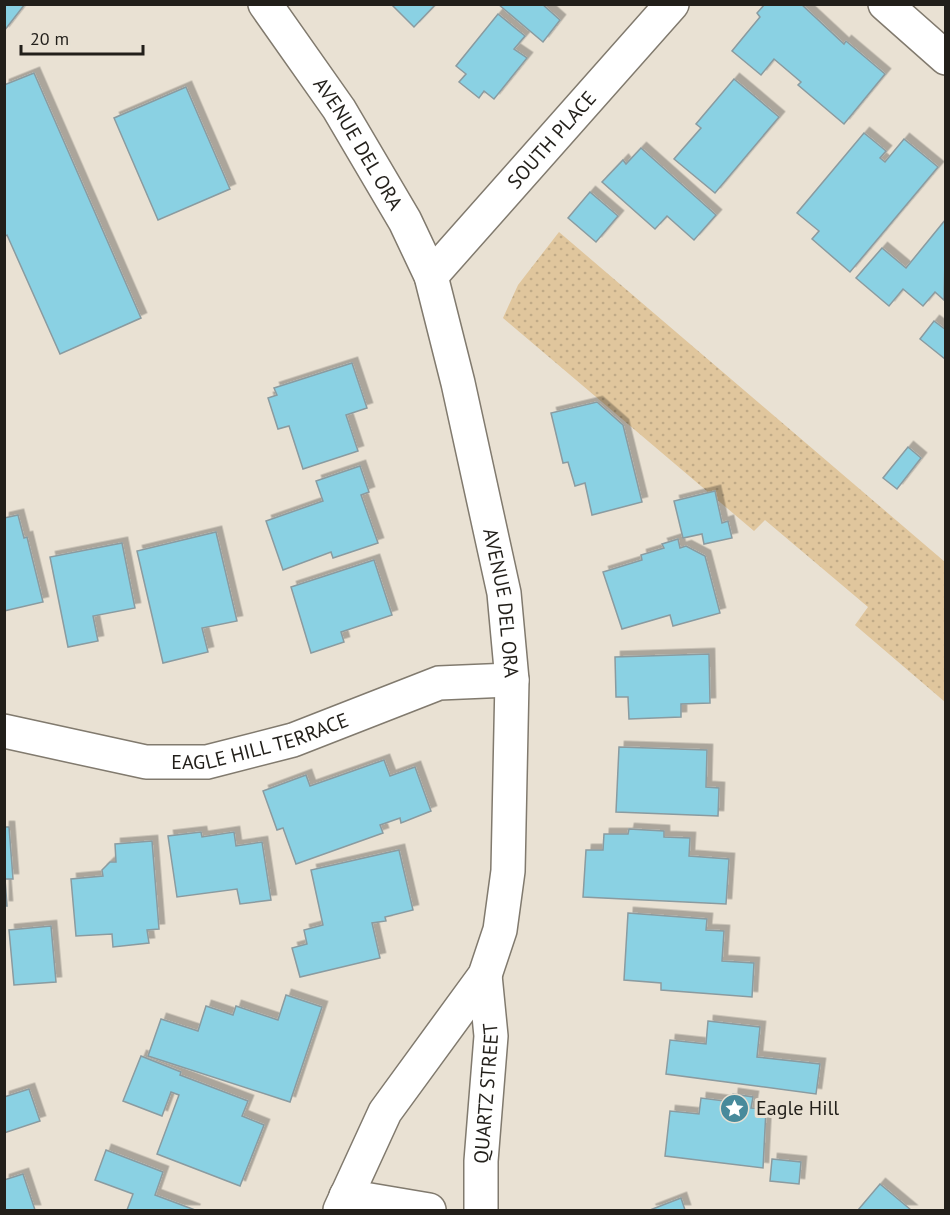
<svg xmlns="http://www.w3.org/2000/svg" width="950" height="1215" viewBox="0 0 950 1215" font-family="'PT Sans',sans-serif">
<defs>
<pattern id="grass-dots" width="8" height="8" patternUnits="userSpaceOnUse" patternTransform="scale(1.5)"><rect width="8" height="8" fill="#e0c69d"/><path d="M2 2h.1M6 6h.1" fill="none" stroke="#c0aa87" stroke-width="1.8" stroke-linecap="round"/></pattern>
<filter id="shadow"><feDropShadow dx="5.5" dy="-5.5" stdDeviation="0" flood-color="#0004"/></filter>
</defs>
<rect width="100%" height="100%" fill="#e9e1d3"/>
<polygon fill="url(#grass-dots)" points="559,232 945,562 945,702 855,625 868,607 765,520 754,531 503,318 518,285"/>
<g fill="#8ad1e3" stroke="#8a9ba0" stroke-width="1.5" filter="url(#shadow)">
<polygon points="4,4 25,4 4,31"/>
<polygon points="391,4 436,4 414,27"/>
<polygon points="498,4 542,4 560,20 543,42"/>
<polygon points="765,4 801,4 844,44 846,41 885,74 844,124 798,85 801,82 774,59 761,75 732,51 760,17 757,13"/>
<polygon points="498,14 525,36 514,49 527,58 494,99 484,91 479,98 459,82 466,74 456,66"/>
<polygon points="34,73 141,318 60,354 7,235 4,237 4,85"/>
<polygon points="734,79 779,117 715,193 674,159 701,128 696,124"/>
<polygon points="186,87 230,189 158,220 114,118"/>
<polygon points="864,133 886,151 880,158 885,162 904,139 938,167 850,272 812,239 819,231 797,213"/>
<polygon points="641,148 716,215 694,240 667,216 655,229 602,182 623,160 626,164"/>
<polygon points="590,192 618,216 596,242 568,218"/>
<polygon points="946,219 944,300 935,292 923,306 903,289 889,306 856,278 882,248 906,268"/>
<polygon points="934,321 946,330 945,359 920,339"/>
<polygon points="352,363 367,408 346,415 358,451 303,469 289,426 278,429 268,398 277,395 274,388"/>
<polygon points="597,402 623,425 642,502 592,515 585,483 575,486 568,462 563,463 551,413"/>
<polygon points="908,447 921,458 897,489 883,478"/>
<polygon points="360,466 369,492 361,495 378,543 333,558 331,552 283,570 266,521 323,501 316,481"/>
<polygon points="715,491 722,523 728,521 732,538 704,544 702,534 683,538 674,501"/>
<polygon points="18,515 24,538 27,537 43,602 4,611 4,518"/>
<polygon points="216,532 237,621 202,628 208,652 163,663 137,551"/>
<polygon points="678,539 680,548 686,546 705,556 720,613 673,626 670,615 622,629 603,572 642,560 641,555 664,548 662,544"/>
<polygon points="122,543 135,608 93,616 98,641 68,647 50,557"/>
<polygon points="374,560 392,615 341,632 344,642 311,653 291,587"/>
<polygon points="709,654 710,703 681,704 681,717 629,719 628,697 616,697 615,657"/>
<polygon points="619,747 707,750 706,787 719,788 718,816 616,812"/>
<polygon points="384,760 390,776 415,767 431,811 401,823 400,818 380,825 383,833 296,864 283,828 277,830 263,791 306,775 310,786"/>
<polygon points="4,827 9,827 13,879 5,879 7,906 4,906"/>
<polygon points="629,829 664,831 664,837 690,838 689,856 729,859 726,904 583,897 586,850 603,850 604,834 628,834"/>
<polygon points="201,832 202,837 234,832 236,846 262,842 271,900 240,904 237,889 177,897 168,836"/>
<polygon points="152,841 159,929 147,930 149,943 113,947 112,934 76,936 71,879 103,876 102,870 110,862 116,862 115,844"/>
<polygon points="399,850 413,910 385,917 386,921 372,923 380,958 300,977 292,948 307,944 304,930 323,925 311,870"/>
<polygon points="628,913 707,919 706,930 724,931 722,961 754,963 752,997 661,990 661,983 624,980"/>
<polygon points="51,926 56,982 14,985 9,930"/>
<polygon points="286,995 322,1007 290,1102 148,1056 161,1019 198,1031 206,1006 233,1015 236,1006 278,1020"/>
<polygon points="708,1021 760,1027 757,1057 820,1064 816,1094 666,1074 670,1040 706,1044"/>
<polygon points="141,1056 181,1072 180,1075 248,1101 242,1116 264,1125 240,1186 157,1154 179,1095 171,1092 162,1116 123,1101"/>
<polygon points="29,1089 40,1121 4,1133 4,1097"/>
<polygon points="733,1094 753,1097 751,1108 766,1109 763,1168 665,1156 670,1111 699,1114 701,1098 732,1102"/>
<polygon points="106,1150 163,1172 155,1195 195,1210 127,1210 133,1194 95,1180"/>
<polygon points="772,1159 801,1162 799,1184 770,1181"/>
<polygon points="23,1174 35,1210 4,1210 4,1180"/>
<polygon points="880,1184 911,1210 858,1210"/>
<polygon points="681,1198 685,1210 650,1210"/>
</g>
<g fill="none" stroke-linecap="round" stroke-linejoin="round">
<defs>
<g id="minor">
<path id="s1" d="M265,4L339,109L405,221L431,276L458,383L504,593L512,680L508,871L500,930L485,975L385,1112L340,1210"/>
<polyline points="885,4 946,58"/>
<path id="s2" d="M431,276L672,4"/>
<path id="s3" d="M4,731L146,762H207L293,740L439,683L512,680"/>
<polyline points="346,1196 429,1210"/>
<path id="s4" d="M481,1210V1161L491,1036L485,975"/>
</g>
</defs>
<use href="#minor" stroke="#817a6e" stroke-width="36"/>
<use href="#minor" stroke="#fff" stroke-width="33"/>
</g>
<defs>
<symbol id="sight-disc" viewBox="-11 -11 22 22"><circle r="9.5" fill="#488a9b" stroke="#e9e1d3"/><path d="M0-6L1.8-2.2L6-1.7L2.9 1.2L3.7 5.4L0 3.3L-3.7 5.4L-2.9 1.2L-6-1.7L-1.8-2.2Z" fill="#fff"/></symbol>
</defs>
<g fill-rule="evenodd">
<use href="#sight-disc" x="718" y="1092" width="33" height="33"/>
</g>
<g text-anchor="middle" stroke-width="6" stroke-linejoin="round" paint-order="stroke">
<g font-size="20" fill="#221f1a" stroke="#e9e1d3">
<text dy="7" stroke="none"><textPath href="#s2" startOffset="182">SOUTH PLACE</textPath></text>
<text dy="7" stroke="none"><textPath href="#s1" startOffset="168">AVENUE DEL ORA</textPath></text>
<text dy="7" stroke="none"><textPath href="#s1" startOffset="654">AVENUE DEL ORA</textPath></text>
<text dy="7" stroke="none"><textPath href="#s3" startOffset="262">EAGLE HILL TERRACE</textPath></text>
<text dy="7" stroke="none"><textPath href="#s4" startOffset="117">QUARTZ STREET</textPath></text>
</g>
<g font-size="20" fill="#221f1a" stroke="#e9e1d3" text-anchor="start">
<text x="756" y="1115">Eagle Hill</text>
</g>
</g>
<rect width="950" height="1215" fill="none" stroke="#221f1a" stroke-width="12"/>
<path d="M21 45v9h122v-9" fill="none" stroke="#221f1a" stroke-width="3"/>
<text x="30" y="45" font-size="18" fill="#221f1a" stroke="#e9e1d3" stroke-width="4.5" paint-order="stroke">20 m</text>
</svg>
